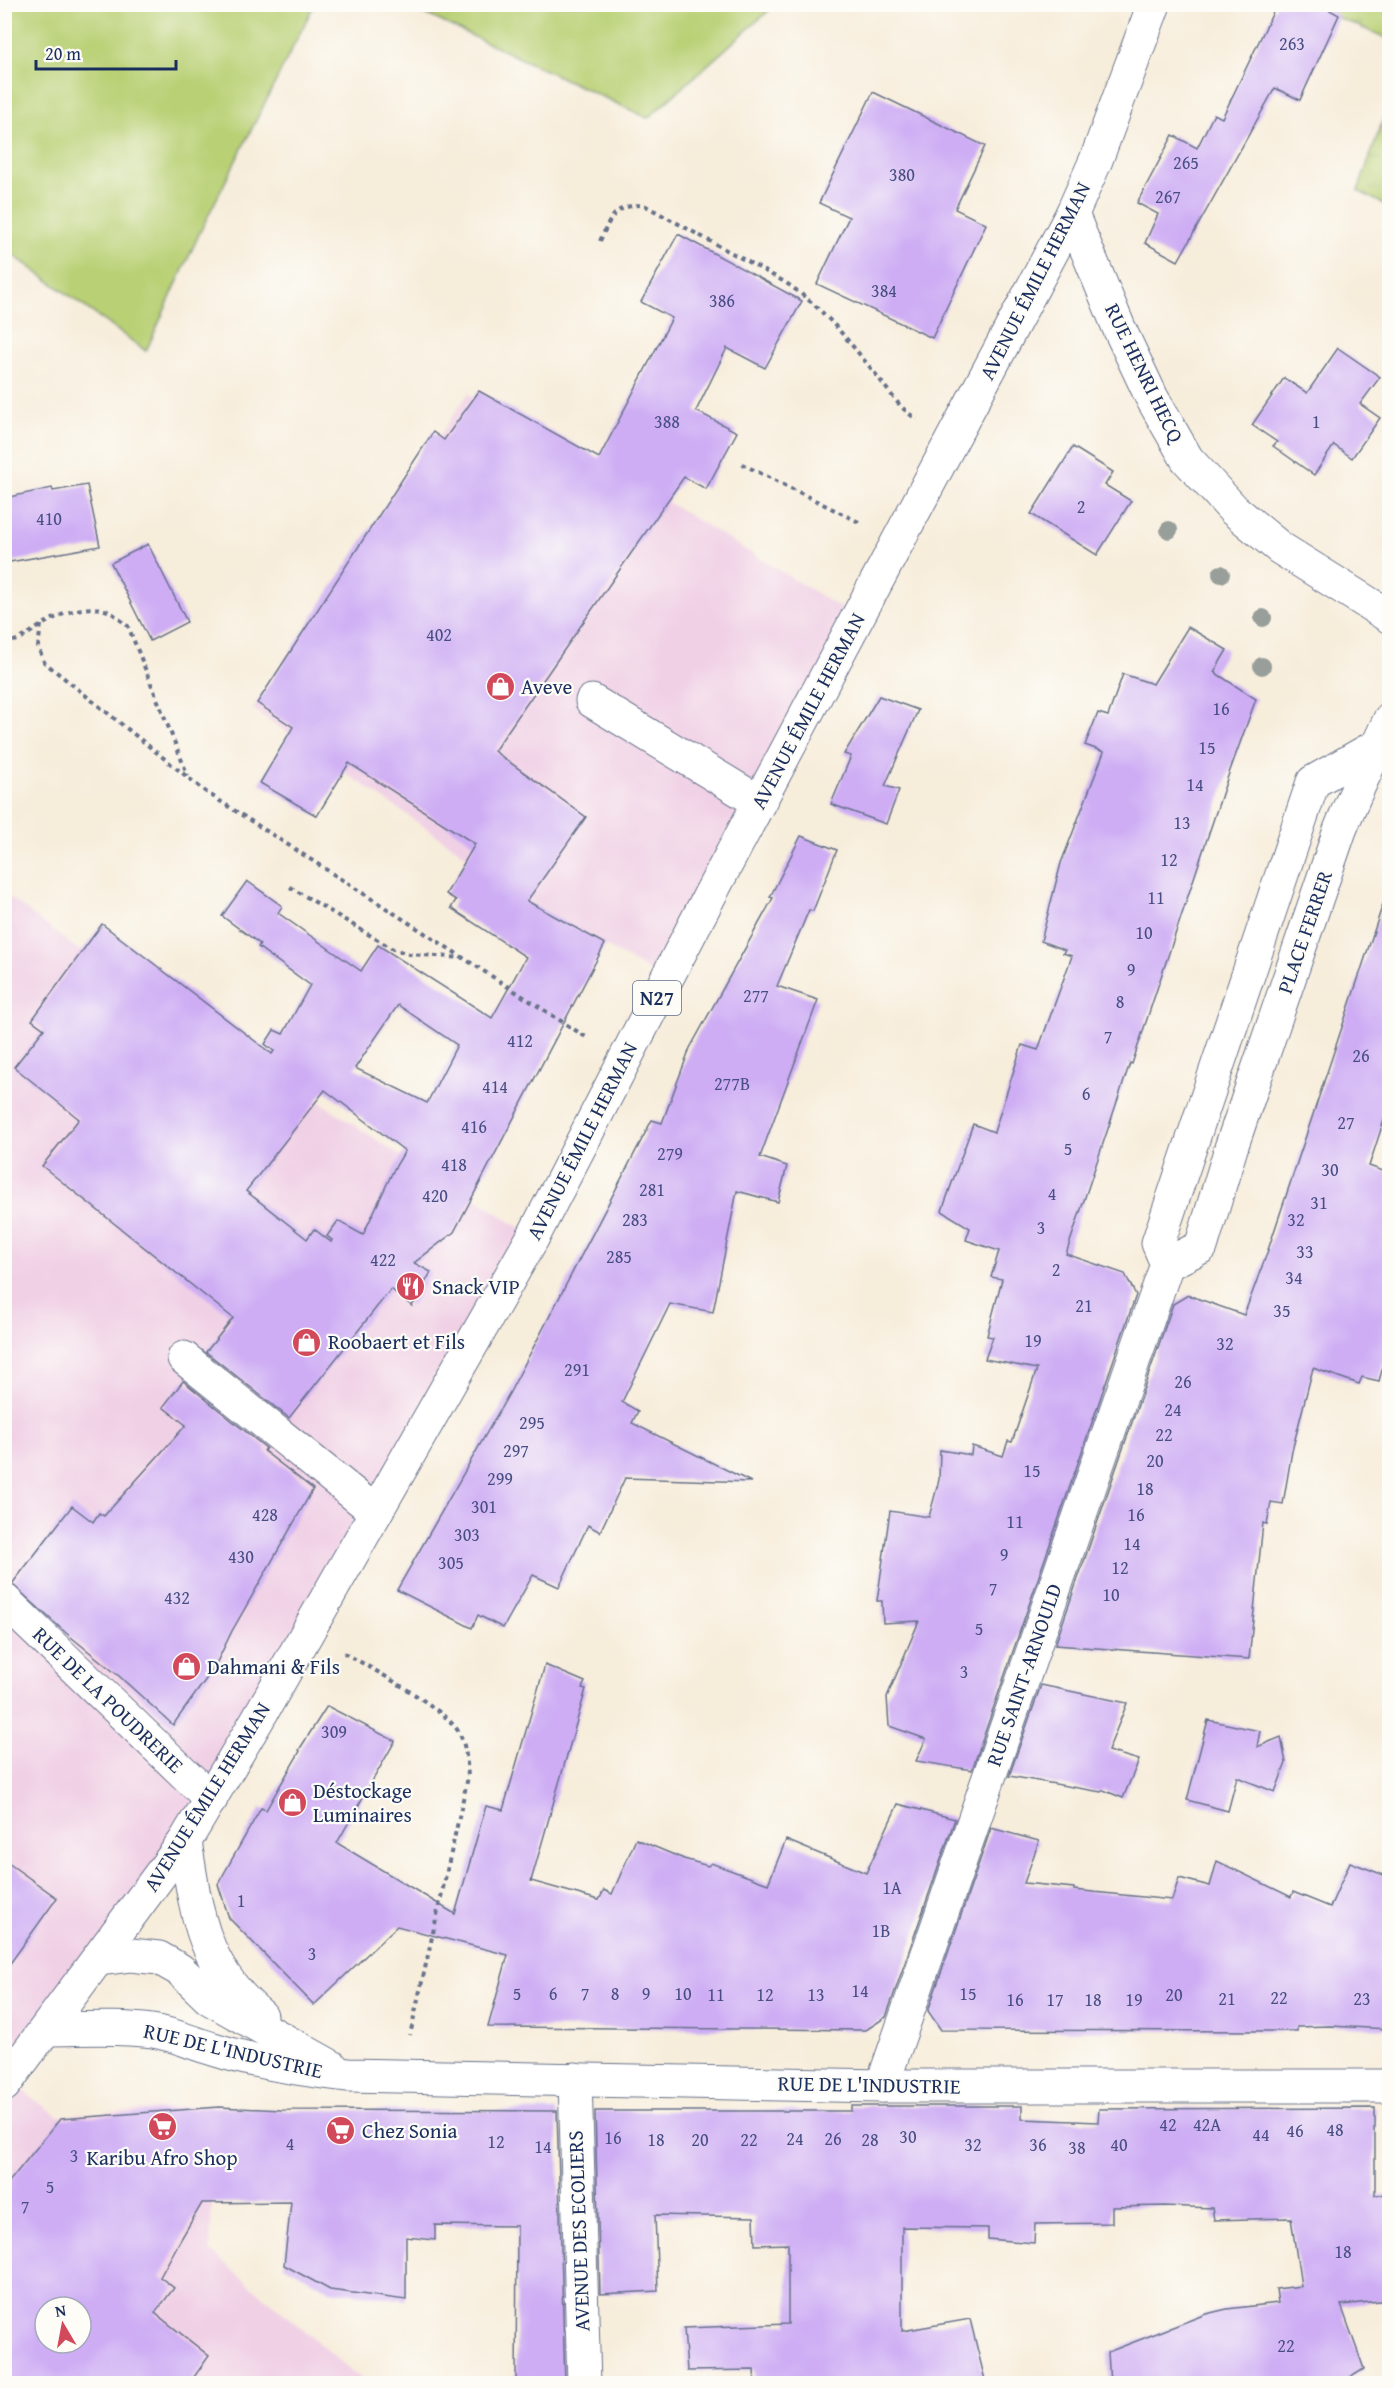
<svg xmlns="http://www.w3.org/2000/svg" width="1394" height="2388" viewBox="0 0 1394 2388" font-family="'Gentium Book Plus',serif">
<defs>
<pattern id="park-tufts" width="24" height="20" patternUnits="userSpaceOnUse" patternTransform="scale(1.5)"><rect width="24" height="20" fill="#b9d075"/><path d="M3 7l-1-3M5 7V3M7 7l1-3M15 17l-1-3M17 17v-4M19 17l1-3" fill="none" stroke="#9eb368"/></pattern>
</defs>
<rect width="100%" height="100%" fill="#fdfcf7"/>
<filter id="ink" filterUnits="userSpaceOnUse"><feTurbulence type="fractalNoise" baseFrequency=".0167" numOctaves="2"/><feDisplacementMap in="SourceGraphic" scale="12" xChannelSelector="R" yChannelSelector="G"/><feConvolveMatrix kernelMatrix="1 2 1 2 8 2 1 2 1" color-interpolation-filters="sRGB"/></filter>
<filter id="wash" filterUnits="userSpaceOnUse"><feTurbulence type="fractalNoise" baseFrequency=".008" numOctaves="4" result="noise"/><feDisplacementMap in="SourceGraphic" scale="24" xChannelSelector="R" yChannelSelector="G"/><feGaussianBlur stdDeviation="1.35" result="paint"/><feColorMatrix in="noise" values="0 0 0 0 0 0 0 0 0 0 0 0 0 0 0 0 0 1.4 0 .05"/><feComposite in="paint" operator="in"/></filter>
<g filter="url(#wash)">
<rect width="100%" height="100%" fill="#f7eddb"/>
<g fill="#f0d0e5" fill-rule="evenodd">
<polygon points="468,394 674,506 857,618 666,981 551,914 253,709"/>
<path d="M4,893L81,952L98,931L320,1102L420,1169L478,1200L533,1237L306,1633L8,2081L58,2116L215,2105L210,2251L366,2383H5ZM45,2307H81V2343H45Z"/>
</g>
<g fill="#b9d075" stroke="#6a806a" stroke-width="1.5">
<polygon points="5,4 314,5 200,232 146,351 5,249"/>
<polygon points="406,5 775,5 648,118"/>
</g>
<g fill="url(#park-tufts)" stroke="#6a806a" stroke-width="1.5">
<polygon points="1307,5 1389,5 1389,39"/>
<polygon points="1389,103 1390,207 1389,207 1358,191"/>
</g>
<g id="blocks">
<g fill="#ceadf4" fill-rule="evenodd">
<polygon points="1277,4 1319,4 1339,15 1300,100 1275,88 1178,261 1145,243 1158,214 1137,203 1173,135 1197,148 1214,114 1222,118"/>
<polygon points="873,92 985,146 955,209 986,224 932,338 817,284 849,217 819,203"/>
<path d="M678,234L802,301L765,368L727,348L696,411L737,432L706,489L684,477L494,751L586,817L527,901L605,944L454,1232L414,1263L431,1272L412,1306L391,1289L289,1418L206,1352L233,1318L42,1166L79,1119L14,1067L44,1029L32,1020L102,924L272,1054L274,1051L265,1044L274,1030L283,1034L310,985L258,947L260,944L222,916L247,881L282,906L278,913L361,971L378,945L492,1018L526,957L451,908L456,900L446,894L475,844L349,763L317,816L260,783L293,727L257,703L433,432L444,440L479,391L599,458L672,318L641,302ZM398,1005L457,1045L427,1103L355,1068ZM325,1090L405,1151L394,1169L363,1235L338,1221L327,1236L332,1240L331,1242L314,1229L307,1239L246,1191Z"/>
<polygon points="1338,348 1380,377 1360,404 1380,418 1352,458 1334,445 1314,475 1273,446 1277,442 1252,425 1284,378 1307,393"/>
<polygon points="1073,447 1113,472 1105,485 1131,501 1097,555 1031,514"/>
<polygon points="87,485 100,546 4,563 4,498 52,488 53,491"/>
<polygon points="148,544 187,622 150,641 111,563"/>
<polygon points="1188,627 1227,650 1214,672 1256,699 1228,776 1132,1064 1130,1063 1066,1254 1125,1274 1136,1295 972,1770 916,1761 926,1739 889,1726 887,1697 919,1621 883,1623 882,1601 877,1601 890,1511 929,1517 939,1480 940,1450 971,1455 972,1446 1003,1456 1008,1441 1012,1442 1037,1369 985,1359 993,1337 987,1336 1002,1279 991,1277 999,1251 966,1240 970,1228 942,1211 973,1124 994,1132 1022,1045 1038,1050 1072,956 1063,953 1065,950 1041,941 1061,863 1104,752 1085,745 1098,713 1108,716 1123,674 1153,684"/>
<polygon points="879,696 918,710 885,786 899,790 886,824 831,804 851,756 844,754"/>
<polygon points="801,836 837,850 813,911 809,910 777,986 818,1000 760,1157 787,1166 778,1202 737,1191 713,1312 670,1304 622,1402 638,1411 632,1423 751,1482 625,1478 600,1532 588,1525 559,1587 533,1575 503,1628 478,1615 472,1628 397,1590 510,1392 652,1120 662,1123 690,1048 773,898 770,897"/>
<polygon points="1383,904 1389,906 1389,1105 1369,1166 1389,1173 1389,1345 1379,1381 1362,1377 1359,1384 1313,1368 1292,1451 1283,1504 1271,1502 1267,1524 1263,1523 1249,1659 1055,1645 1173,1304 1188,1295 1244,1315 1267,1253"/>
<polygon points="183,1381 266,1448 264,1451 313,1489 232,1631 214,1668 173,1725 119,1676 66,1633 12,1584 72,1506 93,1522 99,1513 104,1516 186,1425 163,1407"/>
<polygon points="545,1665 585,1682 582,1688 586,1689 531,1881 599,1900 604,1890 612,1894 636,1839 684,1859 708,1866 711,1863 768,1884 786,1840 866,1873 898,1804 955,1819 886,2017 866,2030 488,2027 508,1955 397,1926 314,2005 229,1918 218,1884 261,1808 266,1810 300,1751 299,1750 327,1706 395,1741 337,1843 455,1914 486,1806 503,1810"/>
<polygon points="1041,1685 1127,1703 1108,1751 1139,1760 1123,1798 1103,1790 1101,1792 1009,1776"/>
<polygon points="1208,1720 1260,1731 1257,1747 1281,1737 1286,1763 1275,1792 1237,1777 1228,1811 1187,1800"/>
<polygon points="991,1828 1039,1841 1024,1883 1074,1888 1074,1890 1172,1900 1179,1878 1210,1886 1217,1861 1291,1897 1293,1892 1330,1907 1350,1862 1389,1877 1389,2029 1330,2026 1297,2027 1297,2031 941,2030 928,2011"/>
<polygon points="4,1860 57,1898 4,1972"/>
<polygon points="851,2106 1022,2106 1022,2119 1098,2122 1099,2109 1375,2108 1375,2195 1389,2194 1389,2300 1341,2305 1364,2369 1340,2384 1110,2384 1108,2352 1206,2314 1227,2309 1278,2303 1276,2289 1301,2286 1291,2218 1214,2220 1212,2208 1165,2206 1112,2207 1112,2223 1035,2224 1034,2243 988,2239 988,2228 902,2227 902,2331 970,2319 986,2384 755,2384 754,2370 687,2371 684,2328 788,2324 788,2244 755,2245 754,2217 655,2215 658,2291 600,2294 595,2111 851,2111"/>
<path d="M219,2107L281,2110L557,2111L565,2384H516L517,2226L435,2225V2240L406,2237V2300L330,2290L284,2265L291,2202L202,2203L181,2239L160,2277L174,2288L155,2313L209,2356L189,2384H4V2188L60,2119ZM45,2307H81V2343H45Z"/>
</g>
</g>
</g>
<g filter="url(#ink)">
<use href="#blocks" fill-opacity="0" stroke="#68728a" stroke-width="1.5"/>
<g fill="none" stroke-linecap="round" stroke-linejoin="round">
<defs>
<g id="minor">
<polyline points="1072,214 1119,328 1152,398 1187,459 1234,510 1280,548 1390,617"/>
<polyline points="592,701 759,802"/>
<path d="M1378,745L1313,782L1158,1243L1167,1264L1201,1247L1231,1148L1340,830C1355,792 1373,756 1390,719"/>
<polyline points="184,1358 376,1512"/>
<polyline points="4,1600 211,1799"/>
<path d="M185,1841C196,1912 202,1967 261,2016"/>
<polyline points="100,1959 131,1955 159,1958 180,1970 209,1998 332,2067"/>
<path d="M47,2029C82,2029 117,2026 152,2031C174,2034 192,2043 213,2049C257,2063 302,2070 348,2075L882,2086H1390"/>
<polyline points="575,2079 584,2384"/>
<polyline points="882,2086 1167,1264"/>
</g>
<polyline id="major" points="4,2085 185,1841 259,1717 533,1237 712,891 1072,214 1096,160 1154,4"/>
</defs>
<use href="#minor" stroke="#68728a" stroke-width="35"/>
<use href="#major" stroke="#68728a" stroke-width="35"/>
<g stroke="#68728a" stroke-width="4" stroke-dasharray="4.5 4.5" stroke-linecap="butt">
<path d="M600,241C611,217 614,205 644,205L783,281C822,306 845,337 874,372C887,388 899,409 917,419"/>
<polyline points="742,464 863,524"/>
<polyline points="41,625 38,647 44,662 206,792 589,1039"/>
<path d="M4,643C24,640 26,634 42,625C60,614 84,604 105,610C113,612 121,621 128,626L188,776"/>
<polyline points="290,887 393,949 409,954 463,958"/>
<path d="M344,1653C373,1669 437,1704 456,1728C466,1741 467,1762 468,1777L410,2035"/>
</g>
<use href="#minor" stroke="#fff" stroke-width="33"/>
<use href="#major" stroke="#fff" stroke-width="33"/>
</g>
<g fill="#989f9a">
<circle cx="1169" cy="530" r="9"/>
<circle cx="1221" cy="574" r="9"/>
<circle cx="1263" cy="618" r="9"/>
<circle cx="1262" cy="666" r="9"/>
</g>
</g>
<defs>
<symbol id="shop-disc" viewBox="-11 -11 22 22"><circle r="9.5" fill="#d1495b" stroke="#fdfcf7"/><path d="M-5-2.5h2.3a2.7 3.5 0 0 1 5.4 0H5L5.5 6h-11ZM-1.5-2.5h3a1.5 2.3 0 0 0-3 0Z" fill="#fff"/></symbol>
<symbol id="restaurant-disc" viewBox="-11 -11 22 22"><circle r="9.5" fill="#d1495b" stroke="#fdfcf7"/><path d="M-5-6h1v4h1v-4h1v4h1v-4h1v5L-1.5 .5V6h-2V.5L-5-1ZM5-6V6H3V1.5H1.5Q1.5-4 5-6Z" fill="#fff"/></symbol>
<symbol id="supermarket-disc" viewBox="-11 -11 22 22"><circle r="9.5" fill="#d1495b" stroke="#fdfcf7"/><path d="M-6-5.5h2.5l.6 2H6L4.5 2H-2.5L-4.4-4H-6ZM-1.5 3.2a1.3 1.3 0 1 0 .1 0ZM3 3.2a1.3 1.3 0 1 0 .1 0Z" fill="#fff"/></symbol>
</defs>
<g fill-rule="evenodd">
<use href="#shop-disc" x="484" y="670" width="33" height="33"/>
<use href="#restaurant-disc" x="394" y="1270" width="33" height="33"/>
<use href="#shop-disc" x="290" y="1326" width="33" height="33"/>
<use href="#shop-disc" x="170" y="1650" width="33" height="33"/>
<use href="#shop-disc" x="276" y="1786" width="33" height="33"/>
<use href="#supermarket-disc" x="146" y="2110" width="33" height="33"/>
<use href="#supermarket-disc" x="324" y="2114" width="33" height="33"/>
</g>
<g text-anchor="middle" stroke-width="4.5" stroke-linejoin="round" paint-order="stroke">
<g font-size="18" fill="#484e84">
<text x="1292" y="50">263</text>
<text x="1186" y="169">265</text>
<text x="902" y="181">380</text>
<text x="1168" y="203">267</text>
<text x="884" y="297">384</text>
<text x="722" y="307">386</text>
<text x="667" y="428">388</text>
<text x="1316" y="428">1</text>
<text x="1081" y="513">2</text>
<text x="49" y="525">410</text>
<text x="439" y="641">402</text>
<text x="1221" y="715">16</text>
<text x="1207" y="754">15</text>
<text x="1195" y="791">14</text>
<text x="1182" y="829">13</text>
<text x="1169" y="866">12</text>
<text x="1156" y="904">11</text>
<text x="1144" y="939">10</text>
<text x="1131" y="976">9</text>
<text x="756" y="1002">277</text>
<text x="1120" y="1008">8</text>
<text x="1108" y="1043">7</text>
<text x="520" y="1047">412</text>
<text x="1361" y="1062">26</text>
<text x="732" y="1090">277B</text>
<text x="495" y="1093">414</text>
<text x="1086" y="1100">6</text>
<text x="1346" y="1129">27</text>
<text x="474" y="1133">416</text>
<text x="1068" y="1155">5</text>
<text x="670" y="1160">279</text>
<text x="454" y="1171">418</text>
<text x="1330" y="1176">30</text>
<text x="652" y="1196">281</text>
<text x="1052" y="1200">4</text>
<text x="435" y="1202">420</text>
<text x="1319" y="1209">31</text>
<text x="635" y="1226">283</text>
<text x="1296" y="1226">32</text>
<text x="1041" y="1234">3</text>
<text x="1305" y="1258">33</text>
<text x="619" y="1263">285</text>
<text x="383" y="1266">422</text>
<text x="1056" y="1276">2</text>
<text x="1294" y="1284">34</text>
<text x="1084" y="1312">21</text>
<text x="1282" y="1317">35</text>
<text x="1033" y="1347">19</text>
<text x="1225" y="1350">32</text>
<text x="577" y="1376">291</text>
<text x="1183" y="1388">26</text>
<text x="1173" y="1416">24</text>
<text x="532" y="1429">295</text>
<text x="1164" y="1441">22</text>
<text x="516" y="1457">297</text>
<text x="1155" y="1467">20</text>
<text x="1032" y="1477">15</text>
<text x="500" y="1485">299</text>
<text x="1145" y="1495">18</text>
<text x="484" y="1513">301</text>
<text x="265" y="1521">428</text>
<text x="1136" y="1521">16</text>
<text x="1015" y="1528">11</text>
<text x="467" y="1541">303</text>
<text x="1132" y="1550">14</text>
<text x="1004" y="1561">9</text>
<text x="241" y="1563">430</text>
<text x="451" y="1569">305</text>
<text x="1120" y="1574">12</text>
<text x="993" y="1595">7</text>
<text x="1111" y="1601">10</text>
<text x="177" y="1604">432</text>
<text x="979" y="1635">5</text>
<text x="964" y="1678">3</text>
<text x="334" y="1738">309</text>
<text x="892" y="1894">1A</text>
<text x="241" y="1907">1</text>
<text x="881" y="1937">1B</text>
<text x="312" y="1960">3</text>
<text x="860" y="1997">14</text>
<text x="517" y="2000">5</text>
<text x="553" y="2000">6</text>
<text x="585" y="2000">7</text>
<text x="615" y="2000">8</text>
<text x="646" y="2000">9</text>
<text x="683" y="2000">10</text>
<text x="968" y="2000">15</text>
<text x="716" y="2001">11</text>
<text x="765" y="2001">12</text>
<text x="816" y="2001">13</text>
<text x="1174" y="2001">20</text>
<text x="1279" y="2004">22</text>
<text x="1227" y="2005">21</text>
<text x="1362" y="2005">23</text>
<text x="1015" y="2006">16</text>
<text x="1055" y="2006">17</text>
<text x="1093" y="2006">18</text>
<text x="1134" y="2006">19</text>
<text x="1168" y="2131">42</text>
<text x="1207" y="2131">42A</text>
<text x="1335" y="2136">48</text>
<text x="1295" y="2137">46</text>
<text x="1261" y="2141">44</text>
<text x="908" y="2143">30</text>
<text x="613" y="2144">16</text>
<text x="795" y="2145">24</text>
<text x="833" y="2145">26</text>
<text x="656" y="2146">18</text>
<text x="700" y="2146">20</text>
<text x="749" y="2146">22</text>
<text x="870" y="2146">28</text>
<text x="496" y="2148">12</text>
<text x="290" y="2150">4</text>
<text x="973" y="2151">32</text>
<text x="1038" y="2151">36</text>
<text x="1119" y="2151">40</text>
<text x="543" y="2153">14</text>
<text x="1077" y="2154">38</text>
<text x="74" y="2162">3</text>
<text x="50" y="2193">5</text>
<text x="25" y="2213">7</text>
<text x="1343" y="2258">18</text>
<text x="1286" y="2352">22</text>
</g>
<rect fill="#fdfcf7" stroke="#5f6c8c" stroke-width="1.5" x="633" y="981" width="48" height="34" rx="4.5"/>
<g font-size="20" font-weight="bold" fill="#1b2f5e">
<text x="657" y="1005">N27</text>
</g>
<g font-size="21" fill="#1b2f5e" stroke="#fdfcf7">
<text transform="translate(1035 281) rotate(-63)" y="7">AVENUE ÉMILE HERMAN</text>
<text transform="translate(1144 373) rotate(64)" y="7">RUE HENRI HECQ</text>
<text transform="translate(808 711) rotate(-62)" y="7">AVENUE ÉMILE HERMAN</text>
<text transform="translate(1305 932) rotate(-71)" y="7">PLACE FERRER</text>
<text transform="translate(582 1141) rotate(-63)" y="7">AVENUE ÉMILE HERMAN</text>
<text transform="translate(1024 1675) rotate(-71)" y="7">RUE SAINT-ARNOULD</text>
<text transform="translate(108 1700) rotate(44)" y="7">RUE DE LA POUDRERIE</text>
<text transform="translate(207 1797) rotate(-58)" y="7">AVENUE ÉMILE HERMAN</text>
<text transform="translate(233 2051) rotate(13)" y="7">RUE DE L'INDUSTRIE</text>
<text transform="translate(869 2085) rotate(1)" y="7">RUE DE L'INDUSTRIE</text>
<text transform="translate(579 2231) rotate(-92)" y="7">AVENUE DES ECOLIERS</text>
</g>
<g font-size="21" fill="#1b2f5e" stroke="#fdfcf7" text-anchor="start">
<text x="521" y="694">Aveve</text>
<text x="432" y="1294">Snack VIP</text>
<text x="328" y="1349">Roobaert et Fils</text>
<text x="207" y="1674">Dahmani &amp; Fils</text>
<text x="313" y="1798">Déstockage<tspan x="313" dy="24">Luminaires</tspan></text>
<text x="362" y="2138">Chez Sonia</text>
<text x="162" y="2165" text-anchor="middle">Karibu Afro Shop</text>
</g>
</g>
<rect width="1394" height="2388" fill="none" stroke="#fdfcf7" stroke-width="24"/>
<g transform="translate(63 2325) rotate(350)"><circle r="28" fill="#fdfcf7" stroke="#a3aaba" stroke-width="1.5"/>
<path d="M0-4.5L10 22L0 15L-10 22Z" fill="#d1495b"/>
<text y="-9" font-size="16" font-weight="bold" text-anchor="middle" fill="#1b2f5e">N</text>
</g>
<path d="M36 60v9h140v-9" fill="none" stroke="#1b2f5e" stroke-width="3"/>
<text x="45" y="60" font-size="18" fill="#1b2f5e" stroke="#fdfcf7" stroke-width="4.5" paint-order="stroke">20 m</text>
</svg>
